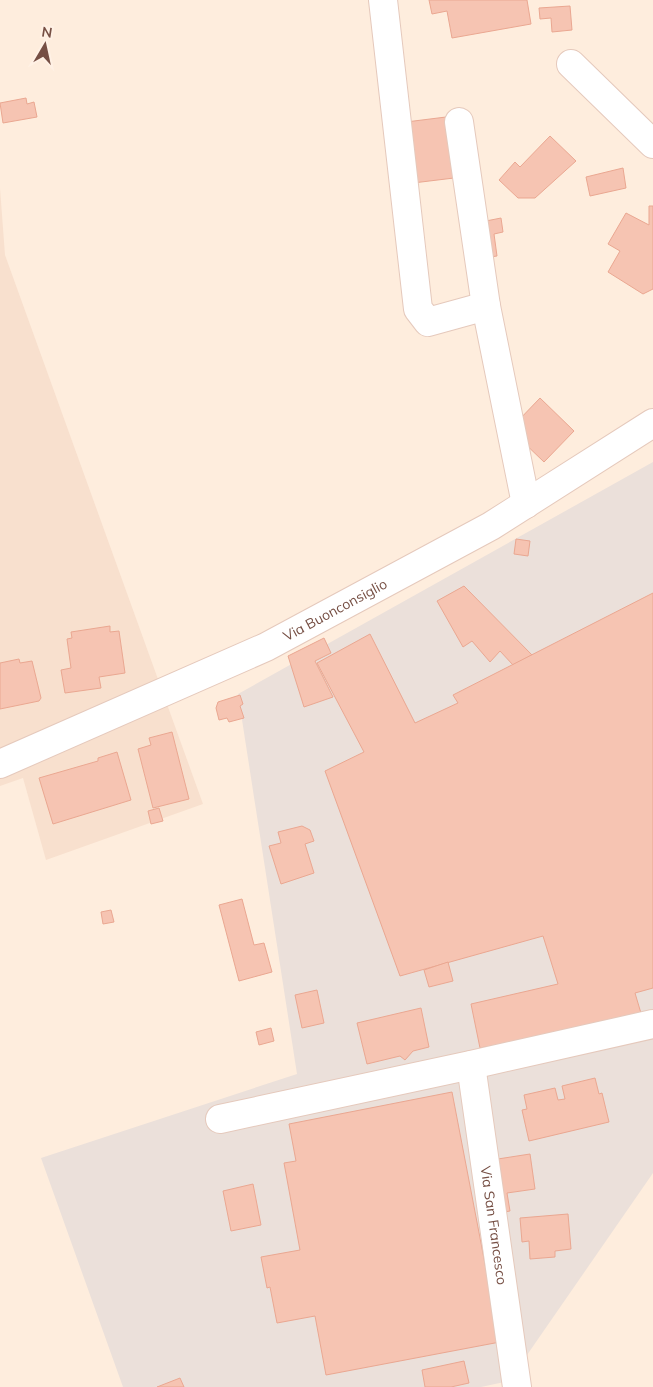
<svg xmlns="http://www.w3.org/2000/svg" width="653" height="1387" viewBox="0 0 653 1387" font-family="Mulish,sans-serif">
<rect width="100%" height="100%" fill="#feeddd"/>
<polygon fill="#f8e0ce" points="0,188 5,255 203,804 46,860 23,778 0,786"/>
<polygon fill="#ebe0da" points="653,462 653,1173 509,1381 481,1387 123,1387 41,1158 297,1074 238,694"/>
<g fill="#f6c4b2" stroke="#eaa791">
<polygon points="429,0 527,0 531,24 452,38 447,11 432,14"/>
<polygon points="570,6 572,30 552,32 551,18 540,19 539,8"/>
<polygon points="26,98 27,104 34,102 37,117 3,123 0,103"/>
<polygon points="446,117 454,178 413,183 406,122"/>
<polygon points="550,136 576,161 535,198 518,198 499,180 515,162 520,167"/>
<polygon points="623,168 626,188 590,196 586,177"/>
<polygon points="649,206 653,206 653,289 643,294 608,272 620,251 608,244 626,213 649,225"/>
<polygon points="501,218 503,232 494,234 497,256 483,258 476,223"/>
<polygon points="540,398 574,431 544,462 517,436 516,423"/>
<polygon points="516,539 530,541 528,556 514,554"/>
<polygon points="464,586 532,655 513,665 500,651 490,662 472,641 463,647 437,601"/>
<polygon points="653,593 653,988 635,993 643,1020 480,1048 471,1004 558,984 543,936 400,976 325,771 364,752 317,663 370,634 415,723 458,703 453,695"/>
<polygon points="110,626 110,632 119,631 125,673 99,677 101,688 65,693 61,670 71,668 67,639 72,638 71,632"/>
<polygon points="324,638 331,653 315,661 333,697 304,707 288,656"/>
<polygon points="19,659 20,663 32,661 41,698 39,701 0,709 0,663"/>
<polygon points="240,695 243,704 240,706 244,718 229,722 227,718 219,720 216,708 218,702"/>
<polygon points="172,732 189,799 153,808 138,749 151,745 149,738"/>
<polygon points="117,752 131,800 53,824 39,778 98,761 98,758"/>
<polygon points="159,808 163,821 151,824 148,811"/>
<polygon points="302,826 310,830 314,841 305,844 314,873 281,884 269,846 281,843 278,832"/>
<polygon points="242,899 254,945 264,943 272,972 239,981 219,905"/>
<polygon points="111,910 114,922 103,924 101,912"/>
<polygon points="448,962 453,981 429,987 424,970"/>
<polygon points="317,990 324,1023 302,1028 295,995"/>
<polygon points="421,1008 429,1047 413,1051 405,1060 400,1056 367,1064 357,1023"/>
<polygon points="271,1028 274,1041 259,1045 256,1032"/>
<polygon points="595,1078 599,1094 602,1093 609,1122 529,1141 522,1110 527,1109 524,1095 555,1088 558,1100 565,1099 562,1086"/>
<polygon points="452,1092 500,1342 326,1375 315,1316 277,1323 270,1287 267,1288 261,1257 300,1250 284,1163 296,1161 289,1124"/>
<polygon points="530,1154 535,1189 507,1193 510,1211 493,1214 485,1161"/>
<polygon points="253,1184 261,1225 231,1231 223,1191"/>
<polygon points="568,1214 571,1249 555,1251 555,1257 530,1259 529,1241 522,1242 520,1218"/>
<polygon points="464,1361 469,1383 451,1387 425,1387 422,1370"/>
<polygon points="180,1378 184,1387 157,1387"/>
</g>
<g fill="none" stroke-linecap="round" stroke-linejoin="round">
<defs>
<g id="minor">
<polyline points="383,0 418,309 428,322 486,306"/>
<polyline points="571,64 653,144"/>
<polyline points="459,122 486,306 526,504"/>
<path id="s1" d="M0,764L266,647L491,526L653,423"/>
<path id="s2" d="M471,1065L517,1387"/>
<polyline points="220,1119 471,1065 653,1024"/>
</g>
</defs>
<use href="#minor" stroke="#e5c9bc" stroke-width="30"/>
<use href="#minor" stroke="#fff" stroke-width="28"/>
</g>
<g text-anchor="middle" stroke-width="5" stroke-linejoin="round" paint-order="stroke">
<g font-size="14" fill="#764f44" stroke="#fff1e5">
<text dy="5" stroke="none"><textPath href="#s1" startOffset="369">Via Buonconsiglio</textPath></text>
<text dy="5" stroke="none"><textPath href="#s2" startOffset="162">Via San Francesco</textPath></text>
</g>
</g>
<g transform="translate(45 45) rotate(9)" stroke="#fff1e5" stroke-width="4" paint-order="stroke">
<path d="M0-4L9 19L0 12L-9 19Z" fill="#764f44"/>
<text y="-8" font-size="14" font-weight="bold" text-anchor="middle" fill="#764f44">N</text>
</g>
</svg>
